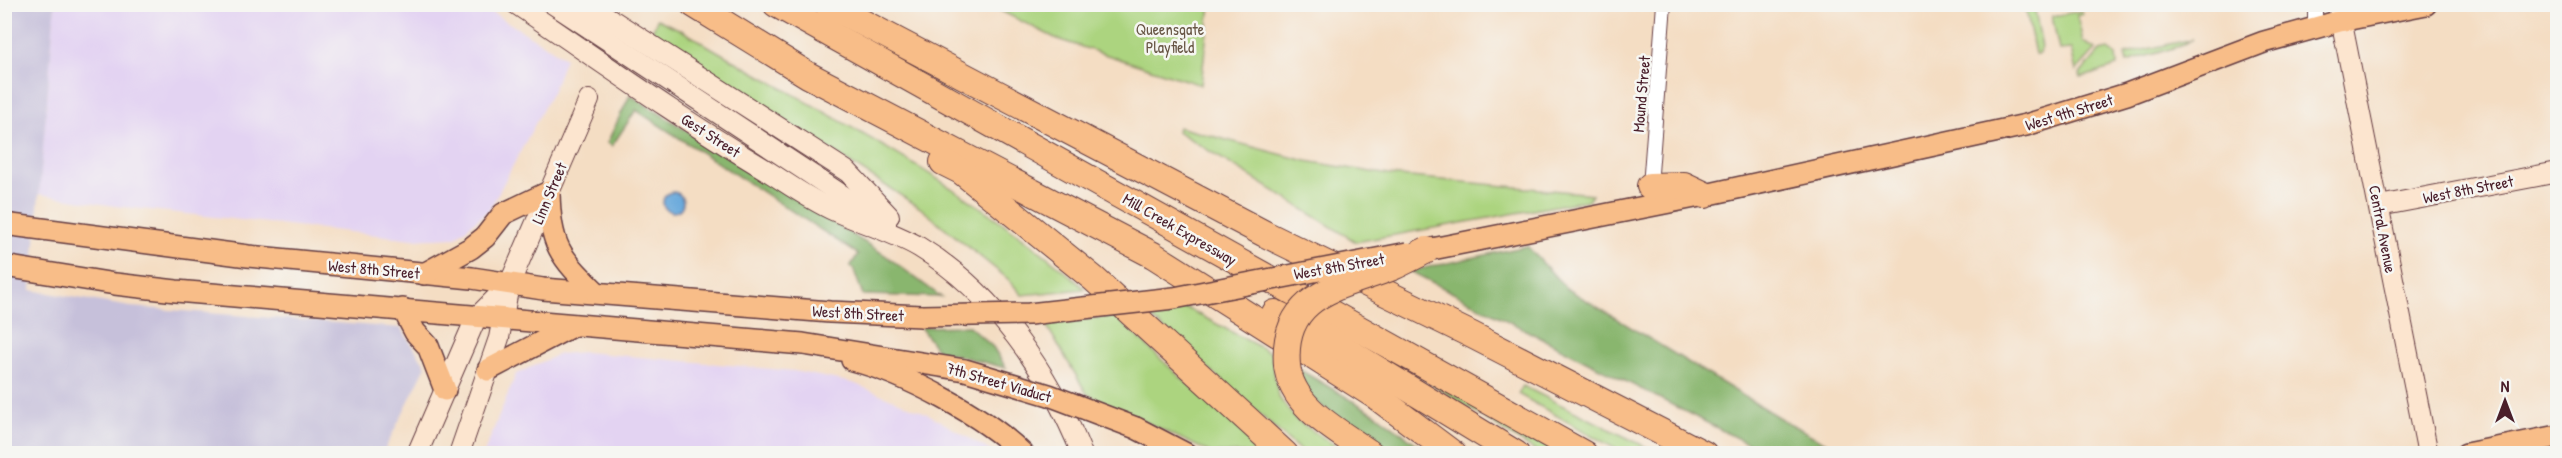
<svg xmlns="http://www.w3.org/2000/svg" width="2562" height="458" viewBox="0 0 2562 458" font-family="'Patrick Hand',sans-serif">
<rect width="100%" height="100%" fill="#f6f6f2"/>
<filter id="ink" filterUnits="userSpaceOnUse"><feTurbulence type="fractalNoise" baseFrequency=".0167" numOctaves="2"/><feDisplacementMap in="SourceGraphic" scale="12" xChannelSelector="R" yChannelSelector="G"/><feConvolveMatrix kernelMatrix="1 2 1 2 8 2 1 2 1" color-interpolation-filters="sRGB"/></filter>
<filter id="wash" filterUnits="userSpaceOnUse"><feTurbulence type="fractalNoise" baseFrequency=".008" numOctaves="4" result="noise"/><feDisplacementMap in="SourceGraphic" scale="24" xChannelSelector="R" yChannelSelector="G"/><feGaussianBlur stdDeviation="1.35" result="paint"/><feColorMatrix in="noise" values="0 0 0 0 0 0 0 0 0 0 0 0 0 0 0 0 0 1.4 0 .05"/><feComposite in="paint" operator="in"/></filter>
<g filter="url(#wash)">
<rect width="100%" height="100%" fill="#f4ddc3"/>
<g fill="#e3d3f2">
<polygon points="55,5 480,5 565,58 553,90 490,209 456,237 413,239 115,206 39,194"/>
<polygon points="585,352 794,371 853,383 928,414 994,453 484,453 516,374 559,354"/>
</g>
<polygon fill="#c6c0da" points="4,5 55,5 31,290 131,307 401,328 426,366 383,453 5,453"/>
<g fill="#acd47f" stroke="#7b7a55" stroke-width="1.5">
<polygon points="989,5 1210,5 1201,85 1057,39"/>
<polygon points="2025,5 2034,5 2042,47 2039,54 2035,54"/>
<polygon points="2082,11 2083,14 2077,16 2083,42 2096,49 2076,71 2071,49 2059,50 2052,16"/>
<path d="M657,19L681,30C819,112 965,181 1085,289L1022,295L1008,279L919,207L651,35Z"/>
<polygon points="2193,39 2180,46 2127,62 2125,54"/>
<polygon points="2108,49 2116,55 2117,66 2081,78 2080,74 2100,51"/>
<polygon points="1178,127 1306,161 1389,175 1592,194 1588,200 1356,242 1177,131"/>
<polygon points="1183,306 1271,353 1278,396 1295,419 1346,453 1303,453 1146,313"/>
<polygon points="1115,316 1179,376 1271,453 1211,453 1087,394 1045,323"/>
<polygon points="1409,369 1563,453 1538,453"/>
<polygon points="1523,386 1658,453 1623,453 1518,394"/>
</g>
<g fill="#89b66e" stroke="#6a6a4c" stroke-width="1.5">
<polygon points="630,95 885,255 941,297 863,295 853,268 850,267 858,254 636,110 612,146 607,143"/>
<polygon points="1527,246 1566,288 1783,420 1844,453 1766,453 1410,271"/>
<polygon points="969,326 993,347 1006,368 937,350 920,327"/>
<polygon points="1295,367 1377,415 1429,453 1390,453 1311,399"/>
</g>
<circle fill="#67a8db" stroke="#586483" stroke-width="1.5" cx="673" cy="202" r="10"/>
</g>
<g filter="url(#ink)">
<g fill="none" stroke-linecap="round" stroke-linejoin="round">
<defs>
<g id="street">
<polyline points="2315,4 2315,27"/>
<polyline points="1650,186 1664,4"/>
</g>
<g id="secondary">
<path d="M516,4C596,58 675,115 758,165C783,180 808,199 835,211C862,223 893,232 919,247C994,292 1050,374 1082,454"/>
<polyline points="553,4 886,224"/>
<polyline points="587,4 848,172 889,216"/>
<polyline points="2338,4 2428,454"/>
<polyline points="2379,206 2558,172"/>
<polyline points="417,454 476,318 509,285"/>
<polyline points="459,454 499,338 509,285 589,100"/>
</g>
<g id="primary">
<polyline points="4,224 248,256 472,278 543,289 830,312 922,316"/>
<polyline points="1427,250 1705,195 2026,125 2127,94 2264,42 2340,21 2426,4"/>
<polyline points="4,266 115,284 176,291 803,344 965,370"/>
<path d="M424,274L471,248L485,237L503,214L549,192C550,245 559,256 596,292"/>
<polyline points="403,309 415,332 428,346 445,390"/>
<path d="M852,360C905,374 984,415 1023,454"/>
<polyline points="488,370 572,326"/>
<polyline points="1136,428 1186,454"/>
<polyline points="2466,454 2558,436"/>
</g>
<g id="highway">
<polyline points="693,4 808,75 1153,255 1377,397 1453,454"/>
<polyline points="776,4 1584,454"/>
<polyline points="827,4 1265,234 1472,335 1704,454"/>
<polyline points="943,162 961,171 1094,279 1285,454"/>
<polyline points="1650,186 1684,185 1705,195"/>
<polyline points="1275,313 1318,333 1516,454"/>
<path d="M1287,365C1291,408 1339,431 1371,454"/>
</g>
</defs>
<use href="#street" stroke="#643c42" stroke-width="16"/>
<use href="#secondary" stroke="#643c42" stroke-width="22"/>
<use href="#primary" stroke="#643c42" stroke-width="24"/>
<use href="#highway" stroke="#643c42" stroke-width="28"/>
<use href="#street" stroke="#fff" stroke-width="14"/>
<use href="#secondary" stroke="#fce5cf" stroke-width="20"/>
<use href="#primary" stroke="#f8bd88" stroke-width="21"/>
<use href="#highway" stroke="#f8bd88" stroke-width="26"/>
<defs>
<g id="primary-bridge">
<polyline points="922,316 1029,314 1174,298 1408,253"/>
<polyline points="965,370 1049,395 1136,428"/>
</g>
<path id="highway-bridge" d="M1287,365C1281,292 1343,287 1393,267C1404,262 1415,256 1427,250"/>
</defs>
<use href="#primary-bridge" stroke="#643c42" stroke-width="24" stroke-linecap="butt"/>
<use href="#highway-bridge" stroke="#643c42" stroke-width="28" stroke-linecap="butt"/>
<use href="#primary-bridge" stroke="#f8bd88" stroke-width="21"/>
<use href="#highway-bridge" stroke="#f8bd88" stroke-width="26"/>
</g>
</g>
<g text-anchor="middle" stroke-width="5" stroke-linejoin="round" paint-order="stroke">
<g font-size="16" fill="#675544" stroke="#f6f6f2">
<text x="1170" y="35">Queensgate<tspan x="1170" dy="18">Playfield</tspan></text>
</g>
<g font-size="16" fill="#4a1f2b" stroke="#f6f6f2">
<text transform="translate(1641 94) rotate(-85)" y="6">Mound Street</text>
<text transform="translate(2069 112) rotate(-17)" y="6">West 9th Street</text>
<text transform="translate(711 135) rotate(33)" y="6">Gest Street</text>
<text transform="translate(2468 189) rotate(-11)" y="6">West 8th Street</text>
<text transform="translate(549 193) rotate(-67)" y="6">Linn Street</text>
<text transform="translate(1180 229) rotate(30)" y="6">Mill Creek Expressway</text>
<text transform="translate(2383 229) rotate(79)" y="6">Central Avenue</text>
<text transform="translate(1339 266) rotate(-10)" y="6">West 8th Street</text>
<text transform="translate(374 269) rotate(5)" y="6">West 8th Street</text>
<text transform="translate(858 313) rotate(3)" y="6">West 8th Street</text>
<text transform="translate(999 382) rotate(16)" y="6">7th Street Viaduct</text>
</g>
</g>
<rect width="2562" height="458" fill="none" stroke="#f6f6f2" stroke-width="24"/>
<g transform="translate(2505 401)" stroke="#f6f6f2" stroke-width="4.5" paint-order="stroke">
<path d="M0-4.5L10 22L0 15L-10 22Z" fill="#4a1f2b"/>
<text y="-9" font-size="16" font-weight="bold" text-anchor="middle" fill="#4a1f2b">N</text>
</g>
</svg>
